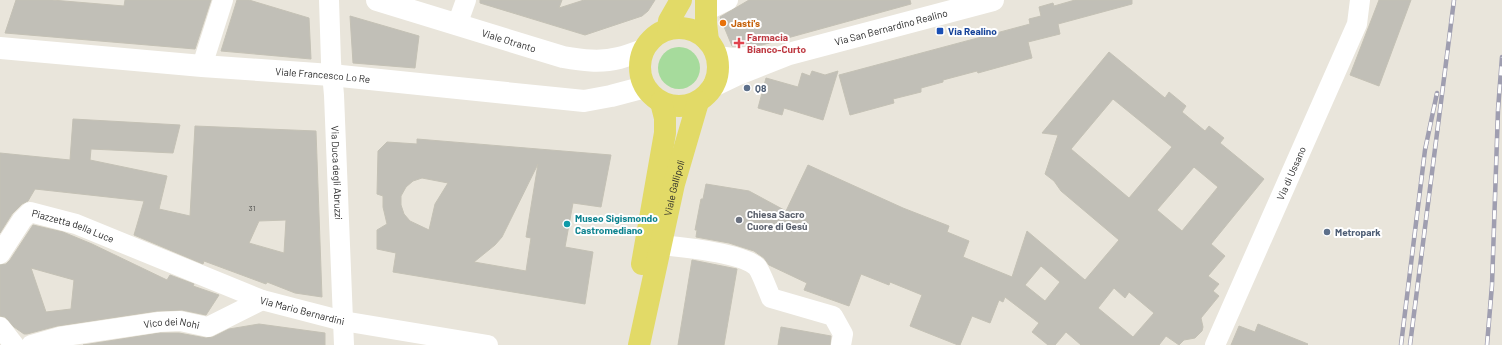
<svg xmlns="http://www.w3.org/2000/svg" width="1502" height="345" viewBox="0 0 1502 345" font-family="Barlow,sans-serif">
<rect width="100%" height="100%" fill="#e9e5db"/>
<circle fill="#a6db9c" cx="679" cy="68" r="21"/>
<g fill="#c1bfb7" stroke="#c4c1b5" fill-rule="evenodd">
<polygon points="16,0 52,0 124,6 125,0 211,0 195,49 5,33"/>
<polygon points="237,0 249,0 309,18 311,59 221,51"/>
<polygon points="480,0 562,0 559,8 584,0 655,0 648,11 642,16 585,35 480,3"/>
<polygon points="749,0 910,0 911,4 762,45 732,46 720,17"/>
<polygon points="1075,0 1132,0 1132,4 1058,24 1060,34 1028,42 1032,58 978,73 977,71 943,80 943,82 921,88 921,92 893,99 894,103 850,115 839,75 1030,24 1029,19 1041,16 1039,7 1053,3 1054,6"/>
<polygon points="1379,0 1411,0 1379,86 1350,75"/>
<polygon points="350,16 419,36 415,68 353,63"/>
<path d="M1109,52L1165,98L1169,92L1186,106L1182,112L1205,131L1209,126L1224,138L1220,143L1264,179L1211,244L1225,256L1208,276L1219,284L1213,291L1219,296L1201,318L1203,327L1202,331L1195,338L1184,340L1179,345L1166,336L1159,345H1081L1066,332L1055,345H1048L1032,332L1039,323L1005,297L1003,302L999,300L990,323L972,316L960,345H958L910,326L922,295L890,282L889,285L861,274L849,306L804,290L807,283L769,265L764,258L754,251L729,243L696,237L697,230H695L701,199H703L706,184L749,191L786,211L808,165L903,208L949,226L947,232L969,241L963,257L1012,277L1027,231L1085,280L1119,240L1061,191L1054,181L1045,174L1058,135L1042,133ZM1113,99L1172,147L1129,198L1071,149ZM1194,167L1218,187L1182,231L1157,210ZM1041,266L1060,282L1045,301L1025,285ZM1114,288L1125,298L1129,292L1154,313L1133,337L1098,308Z"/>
<polygon points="812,71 825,75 838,71 823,120 784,108 782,115 758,108 766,78 798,87 802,73 810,76"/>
<path d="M73,119L180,125L173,153L91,149L90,160L167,176L159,209L190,216L195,126L316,131L322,297L295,293L267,282L266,284L204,261L203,264L134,235L144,201L35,189L28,201L22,204L12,214L0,233V153L70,160ZM286,220L284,253L249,243L259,221Z"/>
<path d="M417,139L611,155L601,207L573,203L565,247L593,252L585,304L393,272L396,253L377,249V230L387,224L383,207V196L377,194L378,151L387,142L417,144ZM538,164L526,237L531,238L526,271L474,262L495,245L502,237ZM422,178L448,183L435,204L429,230L410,221L404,214L401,205V196L406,187L413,181Z"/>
<path d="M33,225L63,232L92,244L167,280L170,275L194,284L193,286L219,295L206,315L182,310L157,311L57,326L27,334H24L14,327L5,317L0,316V265L6,264L10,260ZM31,268L74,280L71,309L46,312Z"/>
<polygon points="692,260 737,269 724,345 678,345"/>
<polygon points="259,324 325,333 325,345 83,345 160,333 179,333 206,338 213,337 229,329"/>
<polygon points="1258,324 1308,344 1307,345 1231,345 1239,326 1255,332"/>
<polygon points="781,327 831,336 830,345 778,345"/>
</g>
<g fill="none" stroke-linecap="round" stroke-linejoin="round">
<g stroke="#fff" stroke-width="20">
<path id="s1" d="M329,0L331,62L334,95L344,345"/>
<polyline points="706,8 714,7 728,0"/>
<polyline points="457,25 466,0"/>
<polyline points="202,66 223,0"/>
<path d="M661,245C682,247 743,253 757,267C761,272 768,291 771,298L833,316L843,334L841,345"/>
<path id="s2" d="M0,254L22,220L30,212L76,224L262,300L343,321L488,345"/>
<polyline points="0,327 14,345"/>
<path id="s3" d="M31,345L59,337L159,322L180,321L208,327L262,300"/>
<path id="s4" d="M1215,345L1357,24L1360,0"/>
</g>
<g stroke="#fff" stroke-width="22">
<path id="s5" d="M377,0L563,57C581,60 600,63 619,58C627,56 635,53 643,50"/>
<path id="s6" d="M0,48L202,66L331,75L584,101L611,96L645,87"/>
<polyline points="717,57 733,59 762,57"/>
<path id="s7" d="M713,86L736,75L789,54L993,0"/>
</g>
<g stroke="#e2da67" stroke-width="22">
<polyline points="706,0 706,23 708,41"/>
<circle cx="679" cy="67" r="39"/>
<polyline points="668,29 669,21 681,0"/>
<polyline points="642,264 665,133 665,118 661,102"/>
<path id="s8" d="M639,345L674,184L698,102"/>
</g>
<defs>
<g id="rail">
<polyline points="1401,345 1425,150 1437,93"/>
<polyline points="1410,345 1454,0"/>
<polyline points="1487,345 1492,285 1498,110 1502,57"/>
</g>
</defs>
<use href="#rail" stroke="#9f9eb0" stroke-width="4.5"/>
<use href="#rail" stroke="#fff" stroke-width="3" stroke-dasharray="9" stroke-linecap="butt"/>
</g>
<circle fill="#e8710a" stroke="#fff" stroke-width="1.5" cx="723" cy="23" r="4"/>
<rect fill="#1a4fb4" stroke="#fff" stroke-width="1.5" x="936" y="27" width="8" height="8" rx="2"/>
<path fill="#e0444e" stroke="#fff" stroke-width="1.5" d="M737 37h4v4h4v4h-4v4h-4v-4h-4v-4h4z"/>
<g fill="#5c6f8a" stroke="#fff" stroke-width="1.5">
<circle cx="747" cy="88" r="4"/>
<circle cx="1327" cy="232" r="4"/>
</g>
<circle fill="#6b7280" stroke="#fff" stroke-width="1.5" cx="739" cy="220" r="4"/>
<circle fill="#0f9aa8" stroke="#fff" stroke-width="1.5" cx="567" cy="224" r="4"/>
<g text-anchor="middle" stroke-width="4" stroke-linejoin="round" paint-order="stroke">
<g font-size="8" fill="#4e4e4c">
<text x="252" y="211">31</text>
</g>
<g font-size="10" font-weight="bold" fill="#c56008" stroke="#fff" text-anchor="start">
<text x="731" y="27">Jasti's</text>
</g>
<g font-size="10" fill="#282828" stroke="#fff">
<text dy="4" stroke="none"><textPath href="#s7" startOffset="188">Via San Bernardino Realino</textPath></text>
<text dy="4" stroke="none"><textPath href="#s5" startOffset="138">Viale Otranto</textPath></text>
<text dy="4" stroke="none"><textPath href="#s6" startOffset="324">Viale Francesco Lo Re</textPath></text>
<text dy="4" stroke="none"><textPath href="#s1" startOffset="173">Via Duca degli Abruzzi</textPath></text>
<text dy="4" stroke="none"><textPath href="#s4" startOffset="188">Via di Ussano</textPath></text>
<text dy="4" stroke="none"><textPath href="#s8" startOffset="161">Viale Gallipoli</textPath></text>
<text dy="4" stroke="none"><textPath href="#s2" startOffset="97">Piazzetta della Luce</textPath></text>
<text dy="4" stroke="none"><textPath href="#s2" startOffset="342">Via Mario Bernardini</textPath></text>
<text dy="4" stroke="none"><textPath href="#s3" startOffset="143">Vico dei Nohi</textPath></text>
</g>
<g font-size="10" font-weight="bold" fill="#164399" stroke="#fff" text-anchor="start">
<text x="948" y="35">Via Realino</text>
</g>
<g font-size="10" font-weight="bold" fill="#be3a42" stroke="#fff" text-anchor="start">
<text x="747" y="41">Farmacia<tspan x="747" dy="12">Bianco-Curto</tspan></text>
</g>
<g font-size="10" font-weight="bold" fill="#4e5e75" stroke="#fff" text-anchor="start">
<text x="755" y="92">Q8</text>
<text x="1335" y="236">Metropark</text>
</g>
<g font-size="10" font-weight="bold" fill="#5b616d" stroke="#fff" text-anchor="start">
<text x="747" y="218">Chiesa Sacro<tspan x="747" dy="12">Cuore di Gesù</tspan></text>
</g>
<g font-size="10" font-weight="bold" fill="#0d838f" stroke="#fff" text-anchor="start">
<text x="575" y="222">Museo Sigismondo<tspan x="575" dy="12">Castromediano</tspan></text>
</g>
</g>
</svg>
